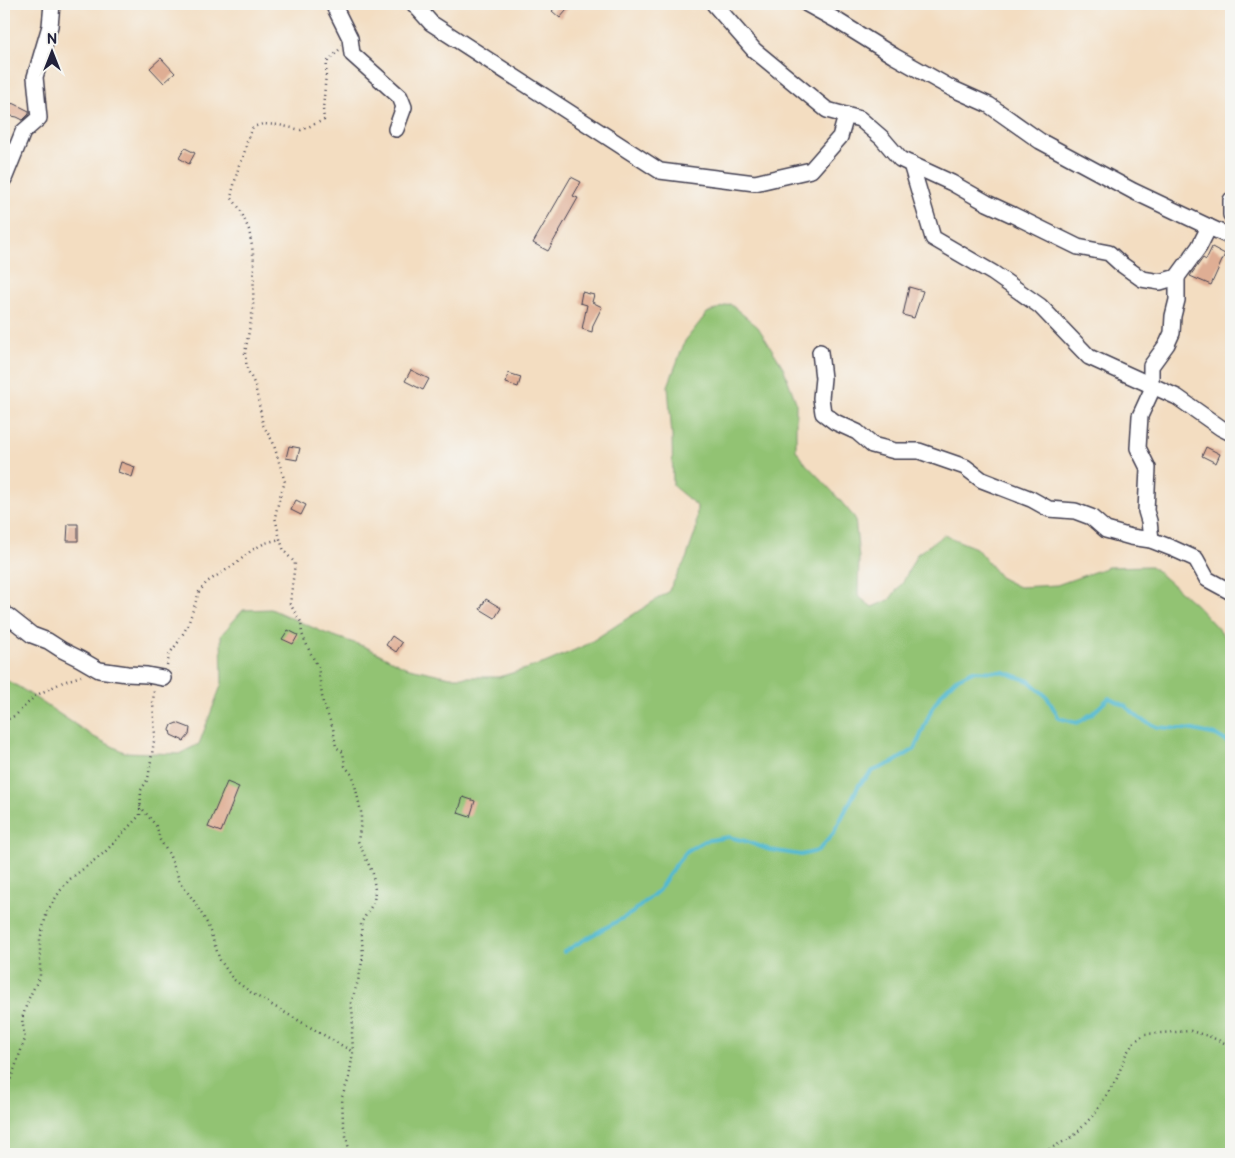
<svg xmlns="http://www.w3.org/2000/svg" width="1235" height="1158" viewBox="0 0 1235 1158" font-family="'Balsamiq Sans',sans-serif">
<rect width="100%" height="100%" fill="#f6f6f2"/>
<filter id="ink" filterUnits="userSpaceOnUse"><feTurbulence type="fractalNoise" baseFrequency=".02" numOctaves="2"/><feDisplacementMap in="SourceGraphic" scale="10" xChannelSelector="R" yChannelSelector="G"/><feConvolveMatrix kernelMatrix="1 2 1 2 8 2 1 2 1" color-interpolation-filters="sRGB"/></filter>
<filter id="wash" filterUnits="userSpaceOnUse"><feTurbulence type="fractalNoise" baseFrequency=".0096" numOctaves="4" result="noise"/><feDisplacementMap in="SourceGraphic" scale="20" xChannelSelector="R" yChannelSelector="G"/><feGaussianBlur stdDeviation="1.12" result="paint"/><feColorMatrix in="noise" values="0 0 0 0 0 0 0 0 0 0 0 0 0 0 0 0 0 1.4 0 .05"/><feComposite in="paint" operator="in"/></filter>
<g filter="url(#wash)">
<rect width="100%" height="100%" fill="#f3ddc1"/>
<polygon fill="#92c373" stroke="#5a7257" points="730,304 758,327 783,367 796,402 796,450 806,464 832,491 855,518 859,558 858,596 872,607 889,600 903,582 917,554 944,535 976,548 1001,578 1019,587 1057,585 1108,567 1151,566 1196,605 1231,643 1231,1154 4,1154 4,679 19,687 94,737 124,752 179,754 199,744 222,683 221,635 243,610 271,609 325,633 366,647 405,667 450,677 499,677 545,663 586,645 668,592 686,559 696,530 697,506 673,486 672,436 668,386 685,341 707,313"/>
<g fill="none" stroke-linecap="round" stroke-linejoin="round">
<polyline stroke="#52b9d0" stroke-width="4" points="564,952 582,941 632,913 659,890 673,868 687,851 704,841 729,837 745,841 770,850 801,855 818,851 833,834 859,785 873,771 894,762 915,749 932,708 942,693 956,679 973,671 1004,672 1029,681 1047,697 1059,718 1077,723 1093,713 1109,698 1124,705 1140,719 1157,727 1193,730 1216,735 1231,744"/>
</g>
<g id="blocks">
<g fill="#dfae94">
<polygon points="559,4 572,4 560,18 552,11"/>
<polygon points="161,58 175,73 164,83 150,68"/>
<polygon points="8,103 15,104 29,111 29,114 23,120 17,117 6,115"/>
<polygon points="185,148 195,153 189,164 179,158"/>
<polygon points="571,177 581,182 573,196 578,198 548,251 533,243"/>
<polygon points="1212,247 1225,254 1211,285 1190,276 1203,258 1206,260"/>
<polygon points="909,287 923,291 914,318 903,315"/>
<polygon points="582,292 594,295 592,302 602,307 593,325 592,332 582,329 587,305 580,303"/>
<polygon points="411,370 429,379 423,390 405,381"/>
<polygon points="508,373 521,377 518,387 506,383"/>
<polygon points="289,446 300,448 297,460 286,458"/>
<polygon points="1206,447 1220,454 1216,463 1202,456"/>
<polygon points="121,462 135,467 132,477 118,472"/>
<polygon points="296,500 306,505 301,515 291,510"/>
<polygon points="68,524 78,524 78,541 67,541"/>
<polygon points="486,599 501,608 495,618 480,609"/>
<polygon points="288,630 298,635 293,644 282,639"/>
<polygon points="392,636 402,643 396,652 386,645"/>
<polygon points="177,723 190,728 189,735 184,741 171,735 170,730 172,725"/>
<polygon points="227,782 239,787 221,832 208,827"/>
<polygon points="463,797 475,801 470,817 458,813"/>
</g>
</g>
</g>
<g filter="url(#ink)">
<use href="#blocks" fill-opacity="0" stroke="#413e4f" stroke-width="1"/>
<g fill="none" stroke-linecap="round" stroke-linejoin="round">
<defs>
<g id="street">
<polyline points="333,4 350,38 352,54 400,97 404,107 396,129"/>
<polyline points="414,4 431,23 660,171 755,183 811,170 840,137 846,116"/>
<polyline points="714,4 754,50 827,110 860,119 882,138 900,159 952,183 987,203 1013,215 1078,247 1109,253 1121,264 1142,279 1160,282 1177,277 1199,247 1209,227 1231,237"/>
<polyline points="807,4 836,20 894,56 951,88 989,105 1040,141 1133,191 1209,227"/>
<polyline points="911,164 933,238 993,273 1040,306 1089,357 1177,397 1221,428 1231,433"/>
<polyline points="4,179 23,132 39,118 35,77 50,26 52,4"/>
<polyline points="1231,200 1231,215"/>
<polyline points="820,352 823,378 821,398 823,413 835,422 857,432 872,445 895,451 919,451 965,467 982,480 1031,499 1049,509 1075,511 1091,517 1106,530 1131,537 1151,540 1174,549 1196,559 1207,579 1231,592"/>
<polyline points="1151,540 1149,521 1146,511 1148,468 1138,448 1140,416 1151,392 1151,366 1167,344 1172,333 1173,316 1177,300 1177,277"/>
<polyline points="4,613 32,635 48,641 62,650 80,659 99,670 127,674 147,675 163,678"/>
</g>
</defs>
<use href="#street" stroke="#413e4f" stroke-width="18"/>
<g stroke="#413e4f" stroke-width="2.5" stroke-dasharray="1 4" stroke-linecap="butt">
<polyline points="339,50 327,62 323,109 324,120 301,130 279,125 263,124 253,127 249,134 243,158 239,165 231,197 240,209 249,230 252,246 254,262 253,309 245,353 247,369 255,385 263,425 273,442 285,482 280,496 275,517 280,539 284,551 295,563 290,604 301,622 302,634 310,652 318,667 323,703 333,728 336,747 343,752 345,766 353,776 361,812 361,823 358,841 373,874 375,890 374,902 361,923 363,957 358,981 351,1003 353,1017 352,1033 353,1052 349,1078 342,1097 343,1122 350,1154"/>
<polyline points="167,665 170,653 179,641 188,625 199,592 207,582 234,565 252,550 265,543 280,539"/>
<polyline points="4,721 16,715 35,696 63,682 81,676"/>
<polyline points="140,806 157,827 160,840 169,854 180,882 194,901 207,923 220,960 233,979 253,994 353,1052"/>
<polyline points="4,1098 25,1039 22,1019 28,1000 40,976 40,939 47,912 60,891 70,879 104,853 140,815 141,790 148,779 155,735 153,703 154,690"/>
<polyline points="1040,1154 1074,1136 1096,1112 1117,1078 1126,1054 1134,1042 1145,1034 1191,1031 1211,1037 1231,1046"/>
</g>
<use href="#street" stroke="#fff" stroke-width="15"/>
</g>
</g>
<rect width="1235" height="1158" fill="none" stroke="#f6f6f2" stroke-width="20"/>
<g transform="translate(52 52)" stroke="#f6f6f2" stroke-width="4" paint-order="stroke">
<path d="M0-4L9 19L0 12L-9 19Z" fill="#22223b"/>
<text y="-8" font-size="14" font-weight="bold" text-anchor="middle" fill="#22223b">N</text>
</g>
</svg>
